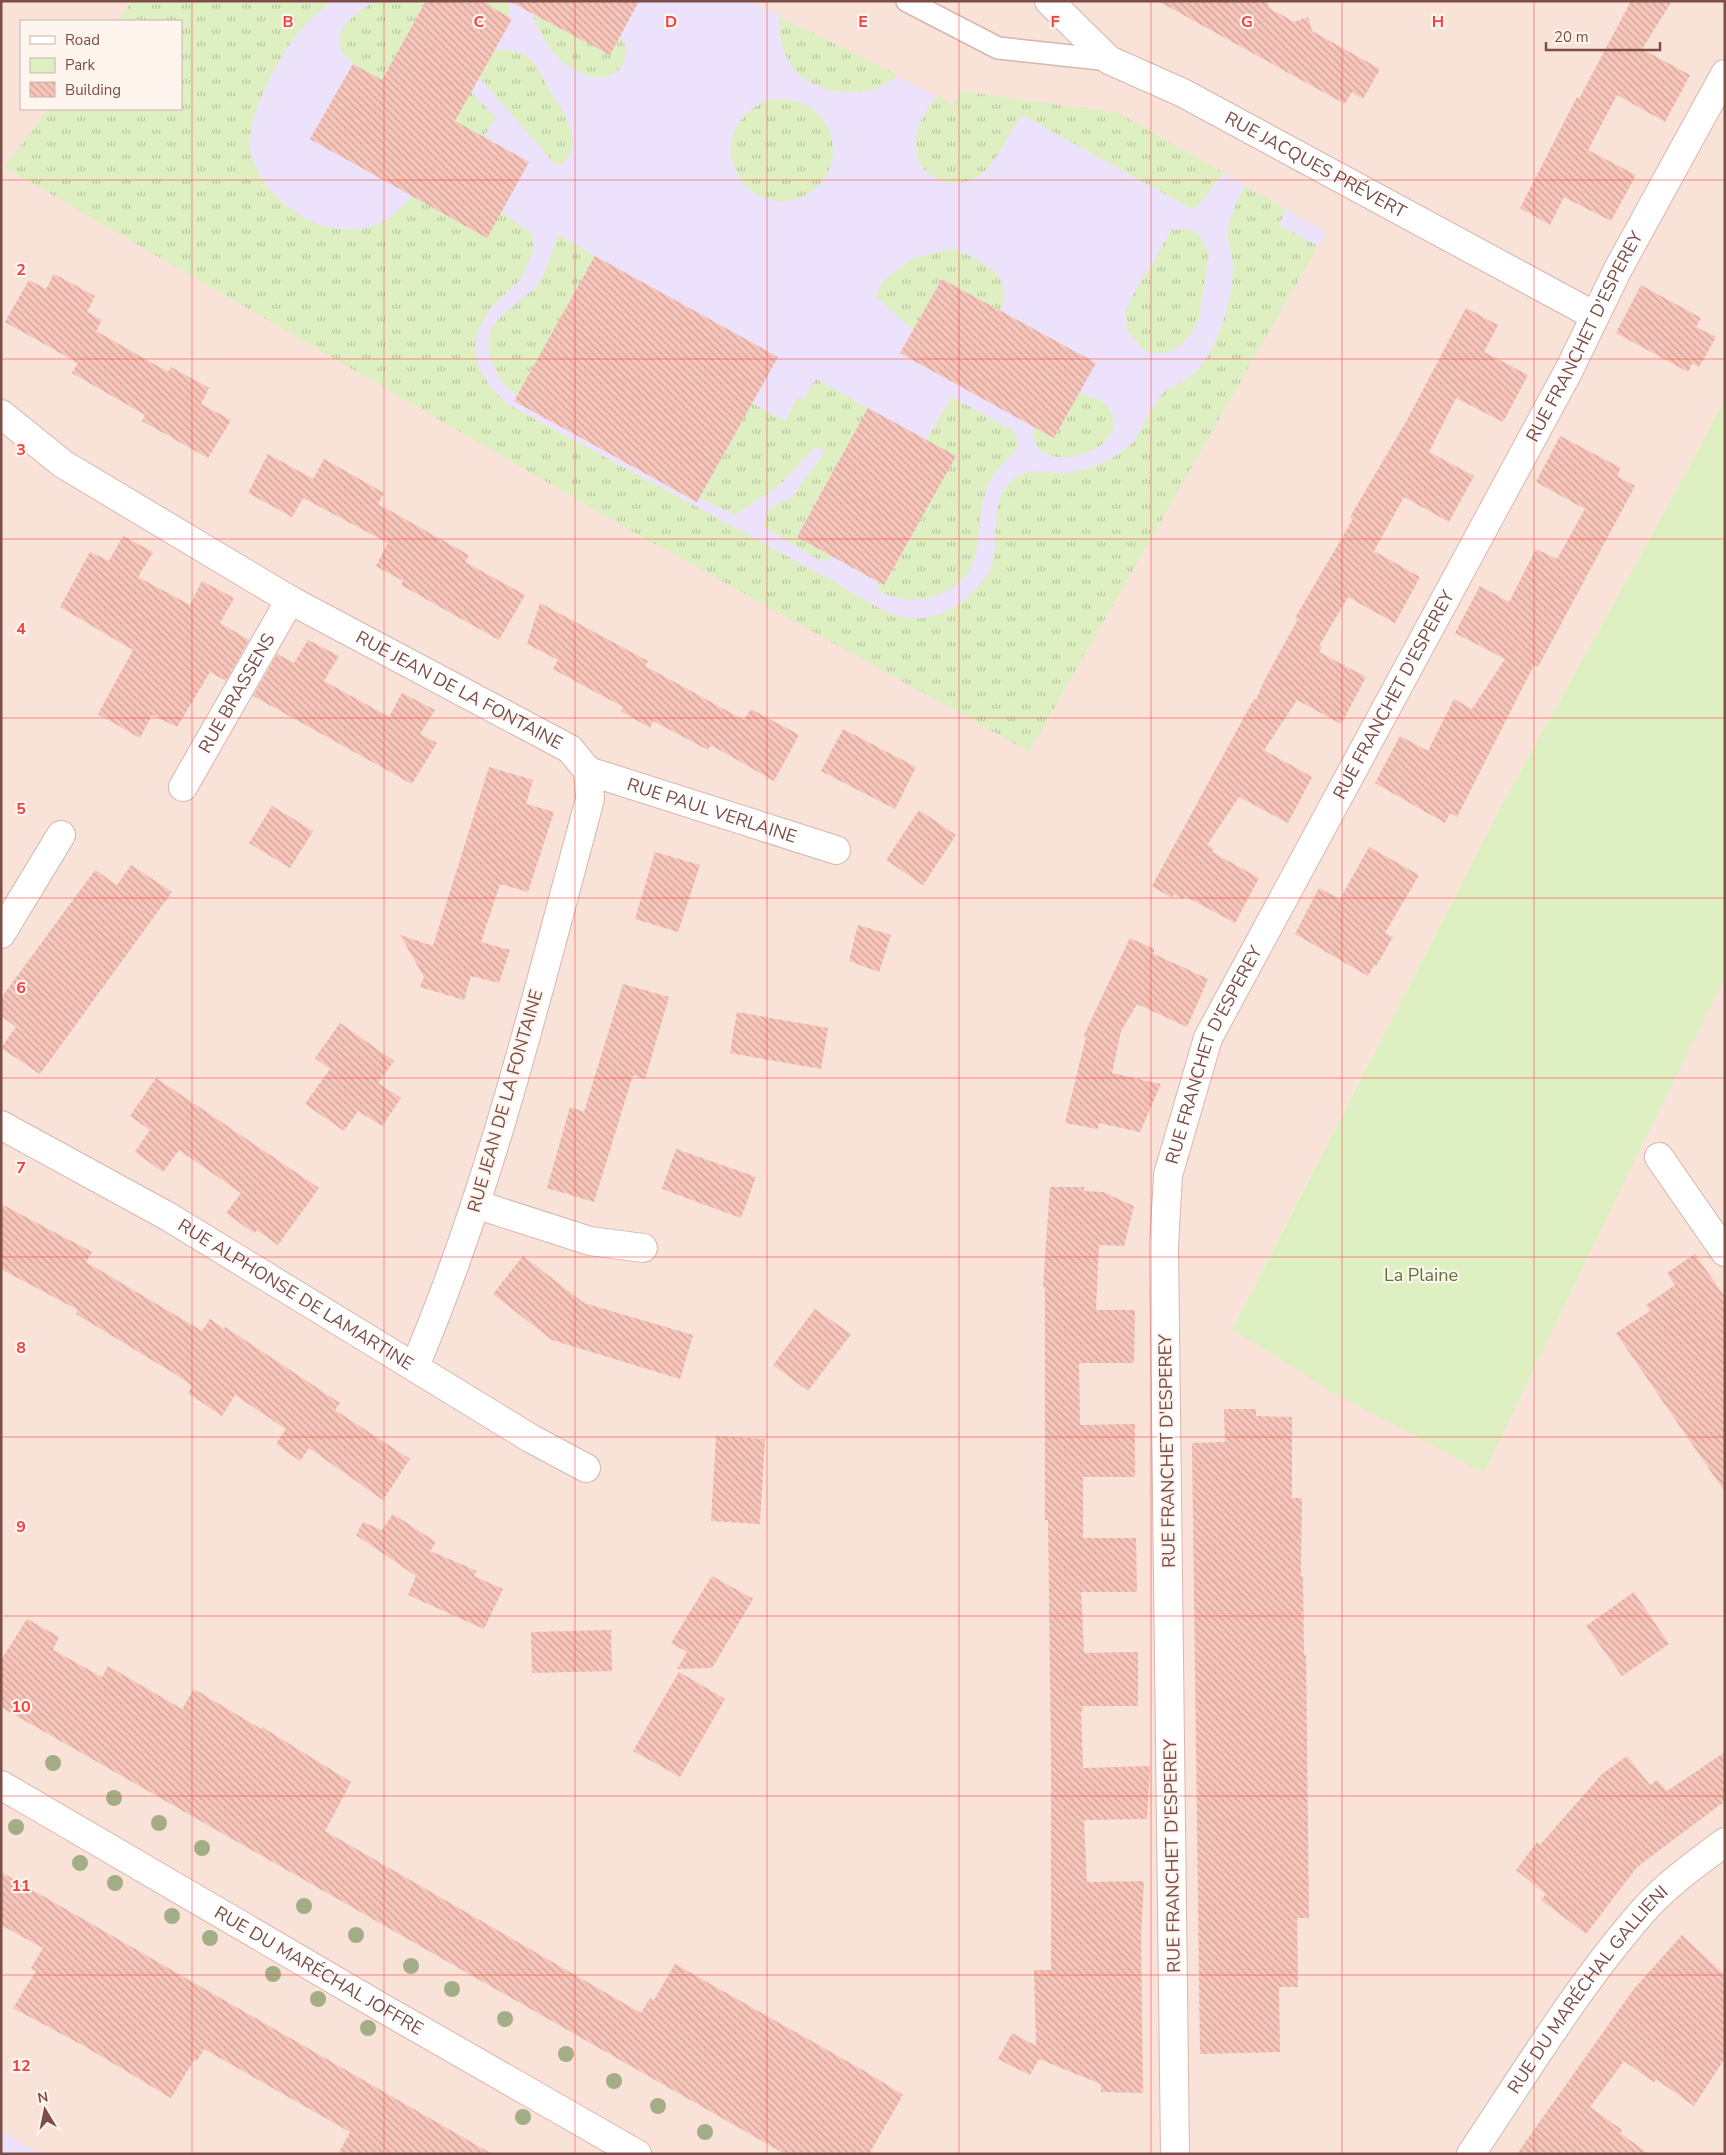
<svg xmlns="http://www.w3.org/2000/svg" width="1726" height="2155" viewBox="0 0 1726 2155" font-family="'Nunito Sans',sans-serif">
<defs>
<pattern id="grass-tufts" width="24" height="20" patternUnits="userSpaceOnUse" patternTransform="scale(1.25)"><rect width="24" height="20" fill="#deefc2"/><path d="M3 7l-1-3M5 7V3M7 7l1-3M15 17l-1-3M17 17v-4M19 17l1-3" fill="none" stroke="#b9c49f"/></pattern>
<pattern id="building-back-hatch" width="6" height="6" patternUnits="userSpaceOnUse" patternTransform="scale(1.25)"><rect width="6" height="6" fill="#f7c5ba"/><path d="M-1 5l2 2M0 0l6 6M5-1l2 2" fill="none" stroke="#cda299"/></pattern>
</defs>
<rect width="100%" height="100%" fill="#fff0e6"/>
<path fill="#f9e2d7" fill-rule="evenodd" d="M1,1H1725V399L1665,511L1505,799L1232,1328L1484,1473L1659,1109L1725,976V2154H1ZM21,21H181V109H21Z"/>
<g fill="#ede2fb">
<polygon points="134,1 751,1 953,105 960,91 1118,113 1326,232 1029,752 607,517 181,109 181,21"/>
<polygon points="1,2131 41,2154 1,2154"/>
</g>
<g fill="url(#grass-tufts)">
<path d="M133,1H333C318,12 305,23 294,38C278,59 245,122 250,148C261,201 321,242 373,226C389,221 401,207 412,196L487,238L501,212L532,233L534,248L522,278L492,306L480,327L475,344L478,366L490,387L509,405L833,581C854,593 876,609 899,616C925,624 957,611 974,591C984,580 992,571 994,556C998,531 991,504 1009,483C1027,463 1050,476 1073,472C1092,468 1112,460 1128,447C1141,436 1149,410 1160,396C1166,388 1177,385 1186,380C1193,376 1202,366 1206,358C1222,333 1232,299 1233,269C1233,259 1229,249 1228,239C1227,218 1236,204 1245,186L1286,209L1279,225L1318,246L1029,752L607,517L4,167L49,109H181V21H117Z"/>
<path d="M374,1H426L382,80C365,70 326,54 344,27C351,17 364,9 374,1Z"/>
<polygon points="481,1 506,1 510,7 508,17"/>
<path d="M527,1L538,17L610,55L621,36C627,49 629,56 620,68C604,87 579,74 562,61C544,46 536,22 527,1Z"/>
<path d="M779,16L898,75C868,104 807,96 787,58C780,45 779,30 779,16Z"/>
<path d="M494,49C504,50 516,50 525,55C537,63 542,77 549,89C562,111 587,143 561,165L555,164L479,77Z"/>
<path d="M960,91L1118,113L1224,173L1194,210L1022,115C1010,132 997,160 983,173C963,190 928,185 918,159C910,138 923,110 938,96L953,105Z"/>
<polygon points="471,92 496,118 483,137 455,121"/>
<circle cx="782" cy="150" r="51"/>
<polygon points="1186,229 1198,233 1209,253 1199,317 1191,334 1182,344 1171,351 1158,353 1145,351 1127,330 1126,311 1138,285 1153,263 1171,230"/>
<path d="M558,234L595,256L517,396C498,384 479,346 494,325C505,309 528,298 539,282C548,268 553,249 558,234Z"/>
<path d="M954,248C982,263 1015,272 1001,311L942,279L913,330L876,296L883,281L911,259Z"/>
<polygon points="816,379 868,408 797,536 833,557 827,560 817,559 763,526 770,508 792,497 825,452 816,446 779,486 735,515 700,498 752,403 785,421 798,397 803,400"/>
<path d="M1079,393C1086,395 1094,397 1101,401C1108,405 1112,412 1113,419C1120,458 1025,478 1034,426L1055,437Z"/>
<path d="M952,397L1012,430L1016,436L1018,447C1008,458 995,470 989,483C976,510 982,550 969,572C963,582 952,588 942,593C921,604 901,600 880,592L877,587L878,582L885,585L955,457L926,440Z"/>
</g>
<polygon fill="#deefc2" points="1725,399 1725,977 1641,1147 1484,1473 1334,1393 1232,1329 1505,799 1665,511"/>
<g fill="url(#building-back-hatch)">
<polygon points="426,1 481,1 512,19 455,121 529,162 487,238 310,139 353,64 382,80"/>
<polygon points="509,1 639,1 610,55"/>
<polygon points="1158,1 1267,1 1269,8 1294,22 1308,17 1312,31 1380,69 1363,99 1352,92 1345,104"/>
<polygon points="1631,1 1672,1 1642,49 1690,75 1665,122 1617,95 1588,150 1636,175 1611,221 1564,197 1550,225 1520,208 1577,97 1579,99"/>
<polygon points="595,256 778,357 697,502 514,401"/>
<polygon points="54,274 95,296 87,312 102,320 96,331 168,372 171,367 209,388 201,404 231,420 208,458 142,421 145,415 72,373 78,363 5,322 29,280 46,289"/>
<polygon points="942,279 1096,363 1054,438 900,353"/>
<polygon points="1641,285 1701,318 1696,327 1716,337 1699,367 1692,363 1688,372 1616,333"/>
<polygon points="1466,308 1498,325 1484,352 1528,375 1503,422 1456,398 1429,452 1474,476 1449,522 1404,497 1374,551 1420,577 1395,623 1348,597 1319,646 1322,647 1319,652 1366,677 1341,724 1297,700 1264,750 1312,777 1288,823 1239,797 1207,845 1214,849 1212,852 1259,878 1235,923 1185,896 1183,899 1174,894 1172,898 1152,886 1254,699 1256,700 1264,681 1298,619 1295,618 1353,519 1350,517 1407,420"/>
<polygon points="868,408 956,456 884,585 797,537"/>
<polygon points="1560,436 1621,468 1617,476 1635,486 1538,667 1534,665 1457,817 1450,813 1445,823 1375,783 1400,736 1428,751 1454,699 1472,709 1505,659 1455,633 1480,586 1509,602 1536,549 1557,559 1585,509 1536,482"/>
<polygon points="268,454 313,479 324,459 384,493 378,504 469,555 465,562 525,595 499,640 401,585 403,581 376,566 388,543 303,498 292,517 248,493"/>
<polygon points="123,536 153,552 138,577 190,605 202,581 234,598 220,623 249,640 226,681 210,672 177,727 152,715 140,738 98,714 133,650 60,607 90,552 109,561"/>
<polygon points="540,603 648,661 645,666 744,720 751,709 799,735 774,781 711,745 708,750 653,721 650,728 621,711 623,707 553,669 558,660 527,644"/>
<polygon points="308,640 339,656 324,681 389,717 402,693 435,710 420,734 437,743 412,784 253,696 277,654 294,663"/>
<polygon points="843,729 916,767 895,809 821,771"/>
<polygon points="489,767 533,780 526,804 554,812 528,892 500,884 481,942 510,950 499,983 471,976 464,1000 420,987 424,977 400,935 433,946"/>
<polygon points="272,806 313,831 290,868 249,843"/>
<polygon points="919,810 956,835 923,885 886,860"/>
<polygon points="1369,847 1419,875 1385,933 1393,937 1376,966 1374,965 1368,976 1295,934 1319,888 1340,899"/>
<polygon points="655,852 700,865 678,932 635,919"/>
<polygon points="131,865 172,892 40,1074 1,1048 16,1027 1,1016 1,998 95,870 117,885"/>
<polygon points="858,925 891,935 879,972 849,961"/>
<polygon points="1130,938 1154,949 1154,954 1208,979 1187,1027 1137,1004 1121,1031 1112,1073 1161,1084 1140,1132 1099,1123 1098,1129 1065,1123 1086,1037 1083,1037"/>
<polygon points="623,984 669,997 645,1079 633,1075 594,1202 547,1188 570,1107 584,1112"/>
<polygon points="737,1012 828,1028 821,1069 730,1053"/>
<polygon points="340,1023 394,1061 378,1083 401,1098 382,1126 358,1111 344,1131 305,1104 330,1069 315,1058"/>
<polygon points="156,1078 319,1188 278,1245 257,1230 254,1233 226,1213 241,1193 179,1150 163,1172 135,1152 150,1130 130,1116"/>
<polygon points="676,1149 756,1177 741,1218 662,1189"/>
<polygon points="1050,1187 1084,1187 1084,1191 1103,1192 1134,1206 1124,1246 1099,1245 1096,1310 1135,1310 1134,1363 1079,1363 1080,1425 1135,1424 1135,1477 1083,1477 1083,1538 1136,1538 1137,1592 1081,1592 1084,1653 1138,1652 1138,1706 1083,1706 1083,1711 1081,1711 1083,1768 1150,1766 1147,1819 1084,1820 1087,1882 1144,1881 1141,1934 1143,2093 1101,2092 1101,2084 1039,2059 1030,2075 998,2059 1012,2033 1036,2046 1034,1970 1051,1970 1051,1752 1048,1520 1045,1520 1045,1287 1043,1287"/>
<polygon points="1,1204 92,1252 86,1262 202,1331 210,1319 224,1329 225,1327 340,1403 335,1410 410,1459 383,1500 309,1448 300,1461 276,1444 286,1429 235,1395 222,1416 188,1393 192,1386 175,1374 76,1314 78,1310 1,1269"/>
<polygon points="1695,1254 1725,1297 1725,1492 1616,1333 1650,1311 1646,1305 1675,1285 1667,1273"/>
<polygon points="523,1256 584,1303 693,1335 680,1379 552,1340 493,1294"/>
<polygon points="815,1309 851,1334 808,1391 773,1365"/>
<polygon points="1224,1409 1256,1409 1256,1416 1292,1417 1292,1498 1302,1498 1301,1576 1303,1576 1304,1655 1306,1655 1309,1918 1297,1918 1298,1987 1279,1987 1280,2052 1200,2054 1192,1443 1225,1442"/>
<polygon points="716,1436 765,1439 760,1524 711,1521"/>
<polygon points="393,1514 436,1542 430,1551 477,1571 474,1576 503,1589 484,1629 408,1595 416,1576 356,1535 363,1522 382,1530"/>
<polygon points="712,1576 753,1599 712,1668 677,1669 687,1652 671,1643"/>
<polygon points="1634,1592 1669,1644 1622,1676 1586,1626"/>
<polygon points="27,1619 59,1637 53,1650 102,1677 108,1666 182,1709 194,1689 261,1729 262,1727 351,1782 325,1831 641,2013 650,1998 654,2000 675,1964 866,2072 903,2095 869,2154 785,2154 1,1707 1,1660"/>
<polygon points="611,1630 612,1671 532,1673 531,1632"/>
<polygon points="679,1672 725,1699 680,1777 633,1751"/>
<polygon points="1725,1752 1725,1801 1637,1867 1586,1934 1541,1900 1546,1894 1516,1870 1537,1842 1540,1845 1602,1774 1627,1756 1650,1785 1657,1780 1667,1791"/>
<polygon points="1,1872 149,1957 492,2154 338,2154 350,2132 204,2049 197,2061 194,2060 171,2098 84,2046 13,2008 36,1971 31,1968 43,1948 1,1925"/>
<polygon points="1682,1935 1725,1975 1725,2058 1694,2106 1656,2079 1654,2082 1624,2061 1590,2107 1622,2130 1620,2133 1649,2154 1517,2154 1633,1990"/>
</g>
<g fill="none" stroke-linecap="round" stroke-linejoin="round">
<defs>
<polyline id="lane" points="907,1 998,48 1109,60"/>
<g id="street">
<path id="s1" d="M1049,1L1109,60L1183,93L1595,316"/>
<path id="s2" d="M1,414L63,464L290,600L570,749L588,771L590,799C538,990 492,1184 415,1366"/>
<path id="s3" d="M588,771L836,850"/>
<path id="s4" d="M183,787L290,600"/>
<polyline points="1,934 61,835"/>
<path id="s5" d="M1,1125L169,1217L530,1438L586,1468"/>
<polyline points="1659,1157 1725,1252"/>
<polyline points="475,1204 590,1241 643,1248"/>
<path id="s6" d="M1471,2154C1526,2072 1578,1985 1644,1910C1667,1884 1697,1863 1725,1842"/>
</g>
<g id="secondary">
<path id="s7" d="M1,1785L379,2006L637,2154"/>
<path id="s8" d="M1175,2154L1164,1246L1168,1175L1208,1038L1569,370L1618,269L1725,74"/>
</g>
</defs>
<use href="#lane" stroke="#d5b6ad" stroke-width="24"/>
<use href="#street" stroke="#d5b6ad" stroke-width="30"/>
<use href="#secondary" stroke="#dbb6ac" stroke-width="30"/>
<use href="#lane" stroke="#fff" stroke-width="21"/>
<use href="#street" stroke="#fff" stroke-width="28"/>
<use href="#secondary" stroke="#fff" stroke-width="28"/>
</g>
<g fill="#a3ad86">
<circle cx="53" cy="1763" r="8"/>
<circle cx="114" cy="1798" r="8"/>
<circle cx="159" cy="1823" r="8"/>
<circle cx="16" cy="1827" r="8"/>
<circle cx="202" cy="1848" r="8"/>
<circle cx="80" cy="1863" r="8"/>
<circle cx="115" cy="1883" r="8"/>
<circle cx="304" cy="1906" r="8"/>
<circle cx="172" cy="1916" r="8"/>
<circle cx="356" cy="1935" r="8"/>
<circle cx="210" cy="1938" r="8"/>
<circle cx="411" cy="1966" r="8"/>
<circle cx="273" cy="1974" r="8"/>
<circle cx="452" cy="1989" r="8"/>
<circle cx="318" cy="1999" r="8"/>
<circle cx="505" cy="2019" r="8"/>
<circle cx="368" cy="2028" r="8"/>
<circle cx="566" cy="2054" r="8"/>
<circle cx="614" cy="2081" r="8"/>
<circle cx="658" cy="2106" r="8"/>
<circle cx="523" cy="2117" r="8"/>
<circle cx="705" cy="2132" r="8"/>
</g>
<path fill="none" stroke="#f63f3e" stroke-width="1" stroke-opacity="0.55" d="M192,1V2154M384,1V2154M575,1V2154M767,1V2154M959,1V2154M1151,1V2154M1342,1V2154M1534,1V2154M1,180H1725M1,359H1725M1,539H1725M1,718H1725M1,898H1725M1,1078H1725M1,1257H1725M1,1437H1725M1,1616H1725M1,1796H1725M1,1975H1725"/>
<g text-anchor="middle" stroke-width="4.5" stroke-linejoin="round" paint-order="stroke">
<g font-size="18" fill="#7c4e47" stroke="#fff5ef">
<text dy="6" stroke="none"><textPath href="#s1" startOffset="316">RUE JACQUES PRÉVERT</textPath></text>
<text dy="6" stroke="none"><textPath href="#s8" startOffset="1918">RUE FRANCHET D'ESPEREY</textPath></text>
<text dy="6" stroke="none"><textPath href="#s2" startOffset="536">RUE JEAN DE LA FONTAINE</textPath></text>
<text dy="6" stroke="none"><textPath href="#s4" startOffset="108">RUE BRASSENS</textPath></text>
<text dy="6" stroke="none"><textPath href="#s8" startOffset="1512">RUE FRANCHET D'ESPEREY</textPath></text>
<text dy="6" stroke="none"><textPath href="#s3" startOffset="130">RUE PAUL VERLAINE</textPath></text>
<text dy="6" stroke="none"><textPath href="#s8" startOffset="1108">RUE FRANCHET D'ESPEREY</textPath></text>
<text transform="translate(505 1101) rotate(-74)" y="6">RUE JEAN DE LA FONTAINE</text>
<text dy="6" stroke="none"><textPath href="#s5" startOffset="340">RUE ALPHONSE DE LAMARTINE</textPath></text>
<text transform="translate(1167 1451) rotate(-91)" y="6">RUE FRANCHET D'ESPEREY</text>
<text transform="translate(1172 1856) rotate(-91)" y="6">RUE FRANCHET D'ESPEREY</text>
<text dy="6" stroke="none"><textPath href="#s7" startOffset="368">RUE DU MARÉCHAL JOFFRE</textPath></text>
<text dy="6" stroke="none"><textPath href="#s6" startOffset="202">RUE DU MARÉCHAL GALLIENI</textPath></text>
</g>
<g font-size="18" fill="#587738" stroke="#fff5ef">
<text x="1421" y="1281">La Plaine</text>
</g>
</g>
<g font-size="16" text-anchor="middle" font-weight="bold" fill="#f63f3e" stroke="#fff5ef" stroke-width="4.5" stroke-linejoin="round" paint-order="stroke">
<text x="288" y="27">B</text>
<text x="479" y="27">C</text>
<text x="671" y="27">D</text>
<text x="863" y="27">E</text>
<text x="1055" y="27">F</text>
<text x="1247" y="27">G</text>
<text x="1438" y="27">H</text>
<text x="21" y="275">2</text>
<text x="21" y="455">3</text>
<text x="21" y="634">4</text>
<text x="21" y="814">5</text>
<text x="21" y="993">6</text>
<text x="21" y="1173">7</text>
<text x="21" y="1353">8</text>
<text x="21" y="1532">9</text>
<text x="21" y="1712">10</text>
<text x="21" y="1891">11</text>
<text x="21" y="2071">12</text>
</g>
<rect width="1726" height="2155" fill="none" stroke="#7c4e47" stroke-width="5"/>
<rect x="20" y="20" width="162" height="90" fill="#fff5ef" stroke="#cbb2ac"/>
<rect x="30" y="36" width="25" height="8" fill="#ffffff" stroke="#cbb2ac"/>
<text x="65" y="45" font-size="15" fill="#7c4e47">Road</text>
<rect x="30" y="58" width="25" height="15" fill="#deefc2" stroke="#cbb2ac"/>
<text x="65" y="70" font-size="15" fill="#7c4e47">Park</text>
<rect x="30" y="82" width="25" height="15" fill="url(#building-back-hatch)" stroke="#cbb2ac"/>
<text x="65" y="95" font-size="15" fill="#7c4e47">Building</text>
<g transform="translate(45 2110) rotate(350)" stroke="#fff5ef" stroke-width="4" paint-order="stroke">
<path d="M0-4L9 19L0 12L-9 19Z" fill="#7c4e47"/>
<text y="-8" font-size="14" font-weight="bold" text-anchor="middle" fill="#7c4e47">N</text>
</g>
<path d="M1546 42v8h114v-8" fill="none" stroke="#7c4e47" stroke-width="2.5"/>
<text x="1554" y="42" font-size="15" fill="#7c4e47" stroke="#fff5ef" stroke-width="4" paint-order="stroke">20 m</text>
</svg>
